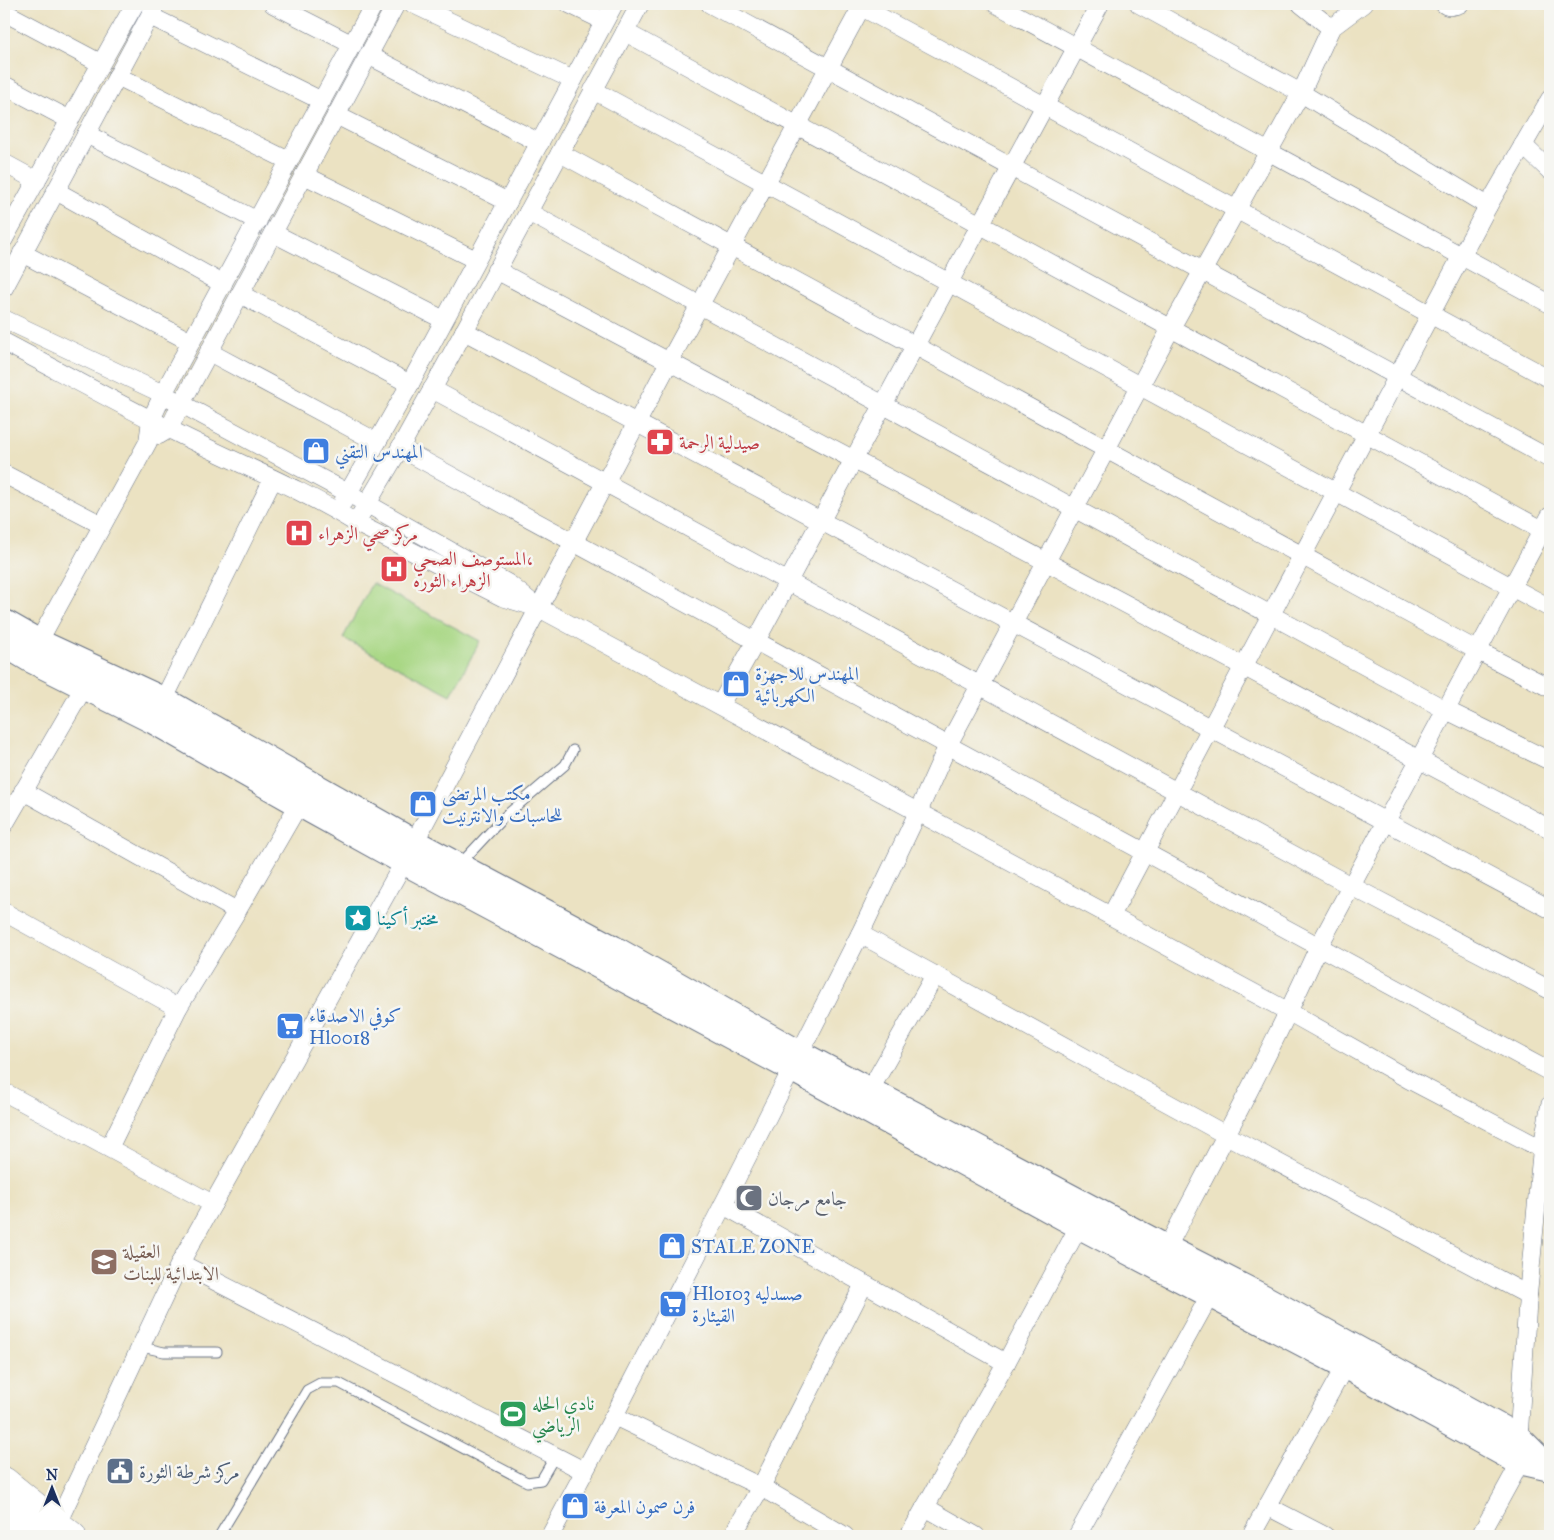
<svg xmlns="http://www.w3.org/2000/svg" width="1554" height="1540" viewBox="0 0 1554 1540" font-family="'IM FELL Great Primer',Amiri,serif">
<rect width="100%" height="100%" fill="#f6f6f2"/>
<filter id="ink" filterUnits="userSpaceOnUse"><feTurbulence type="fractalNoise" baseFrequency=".02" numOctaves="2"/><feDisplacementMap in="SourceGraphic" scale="10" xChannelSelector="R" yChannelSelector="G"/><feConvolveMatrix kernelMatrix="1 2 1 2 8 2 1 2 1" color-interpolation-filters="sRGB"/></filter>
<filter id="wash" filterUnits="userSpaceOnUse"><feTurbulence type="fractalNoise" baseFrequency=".0096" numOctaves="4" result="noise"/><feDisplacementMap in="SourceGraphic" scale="20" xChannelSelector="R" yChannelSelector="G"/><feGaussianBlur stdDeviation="1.12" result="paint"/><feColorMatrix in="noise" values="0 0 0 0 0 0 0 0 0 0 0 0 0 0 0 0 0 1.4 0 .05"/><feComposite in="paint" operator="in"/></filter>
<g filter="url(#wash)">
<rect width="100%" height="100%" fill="#ebe2c2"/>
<polygon fill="#a8d784" stroke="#628371" points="372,583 480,641 451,695 343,638"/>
</g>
<g filter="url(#ink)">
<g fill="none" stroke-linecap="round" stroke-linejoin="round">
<defs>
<g id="lane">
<polyline points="460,864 504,817 565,765 573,750"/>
<polyline points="142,1347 164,1352 217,1352"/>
<polyline points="219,1536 307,1390 320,1383 339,1383 527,1482 541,1480 555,1456"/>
</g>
<g id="street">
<polyline points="273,4 353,45"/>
<polyline points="413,4 573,80"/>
<polyline points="569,4 604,21"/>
<polyline points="710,4 1550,459"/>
<polyline points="856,4 1550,379"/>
<polyline points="996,4 1550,304"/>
<polyline points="1139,4 1301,93 1488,206"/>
<polyline points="1301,4 1331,28"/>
<path d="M1444,4C1448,8 1455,6 1460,4"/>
<polyline points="4,12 100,63"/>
<polyline points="150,16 322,101"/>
<polyline points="625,32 1550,534"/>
<polyline points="368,55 540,143"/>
<polyline points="117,76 289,161"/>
<polyline points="4,85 70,120"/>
<polyline points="593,90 1550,608"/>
<polyline points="336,115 508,202"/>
<polyline points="86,134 258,221"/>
<polyline points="1523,145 1550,171"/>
<polyline points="560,153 1478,651 1550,688"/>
<polyline points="4,163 37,181"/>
<polyline points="304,175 476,260"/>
<polyline points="56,191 223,284"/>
<polyline points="528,212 1446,710 1550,761"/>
<polyline points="273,233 444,320"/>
<path d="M4,239C48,161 90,81 135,4"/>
<polyline points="22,253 191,342"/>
<polyline points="496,270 1550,829"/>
<polyline points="4,288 156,4"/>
<polyline points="240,294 410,384"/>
<polyline points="4,319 163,394 348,493 509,584 531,602"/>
<polyline points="464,331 1550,909"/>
<path d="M4,342C59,371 113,401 169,429C231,461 297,486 356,523L502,597L539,608L1289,1012L1408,1079L1542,1149"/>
<polyline points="209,352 377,442"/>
<polyline points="432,389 1351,886 1550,990"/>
<polyline points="159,435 169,429 181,404 396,4"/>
<polyline points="400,448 1550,1072"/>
<polyline points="4,474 102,525"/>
<polyline points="343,502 410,384 614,4"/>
<polyline points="361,514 400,448 467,326 640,4"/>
<polyline points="34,650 148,442 151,420 163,394 374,4"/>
<polyline points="720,705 756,641 980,225 1100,4"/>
<polyline points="159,709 273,479"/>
<polyline points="23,791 237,911"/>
<polyline points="4,825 84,687"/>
<polyline points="4,912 178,1008"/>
<polyline points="1111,916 1488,206 1550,99"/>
<polyline points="860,934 1226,1135 1528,1295"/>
<polyline points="870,1090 935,975"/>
<polyline points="4,1092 213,1204"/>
<polyline points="109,1148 178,1008 237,911 299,804"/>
<polyline points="723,1205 1006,1363"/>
<path d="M1162,1257C1216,1154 1271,1052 1319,946L1550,516"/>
<polyline points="180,1263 584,1471"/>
<polyline points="614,1416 761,1487 845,1536"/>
<polyline points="1267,1506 1325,1536"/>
<polyline points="925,1507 976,1536"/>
<polyline points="57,1524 180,1263 404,862 669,362 863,4"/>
<polyline points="550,1536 614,1416 723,1205 860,934 918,812 948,745 1171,328 1301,93 1331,28 1363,4"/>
<polyline points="732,1536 761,1487 864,1284"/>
<polyline points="909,1536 1006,1363 1079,1226"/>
<polyline points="1077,1536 1210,1295"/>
<polyline points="1251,1536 1345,1366"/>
<polyline points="1480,1536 1514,1474 1517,1461 1528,1295 1542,1149 1550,1105"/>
</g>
<g id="secondary">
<polyline points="4,622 39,642 164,700 414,842 613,948 799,1053 1167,1248 1265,1298 1518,1437 1550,1469"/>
<polyline points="4,644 29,659 153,721 299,804 404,862 792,1069 1079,1226 1345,1366 1517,1461 1548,1468"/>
</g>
<g id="highway">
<polyline points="4,1481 72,1536"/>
<polyline points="4,1513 32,1536"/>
</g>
</defs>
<use href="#lane" stroke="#646e81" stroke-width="11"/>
<use href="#street" stroke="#646e81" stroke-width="19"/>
<use href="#secondary" stroke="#646e81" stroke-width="27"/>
<use href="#highway" stroke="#646e81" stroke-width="29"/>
<use href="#lane" stroke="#fff" stroke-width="9"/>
<use href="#street" stroke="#fff" stroke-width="18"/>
<use href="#secondary" stroke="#fff" stroke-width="25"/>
<use href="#highway" stroke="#fff" stroke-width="28"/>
</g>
</g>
<defs>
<symbol id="pharmacy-square" viewBox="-11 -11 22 22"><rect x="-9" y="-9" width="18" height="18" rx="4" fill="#e0444e" stroke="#f6f6f2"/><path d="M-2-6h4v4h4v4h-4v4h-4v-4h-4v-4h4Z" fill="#fff"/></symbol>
<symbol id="shop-square" viewBox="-11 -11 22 22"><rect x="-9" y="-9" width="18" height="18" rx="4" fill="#3f7fe0" stroke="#f6f6f2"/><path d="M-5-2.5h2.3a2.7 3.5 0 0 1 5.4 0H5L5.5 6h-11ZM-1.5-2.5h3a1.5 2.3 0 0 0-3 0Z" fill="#fff"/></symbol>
<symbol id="hospital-square" viewBox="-11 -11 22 22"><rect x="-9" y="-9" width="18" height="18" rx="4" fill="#e0444e" stroke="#f6f6f2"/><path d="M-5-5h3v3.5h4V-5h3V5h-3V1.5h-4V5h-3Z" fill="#fff"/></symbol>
<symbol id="sight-square" viewBox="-11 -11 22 22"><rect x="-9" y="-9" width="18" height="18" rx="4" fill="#0f9aa8" stroke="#f6f6f2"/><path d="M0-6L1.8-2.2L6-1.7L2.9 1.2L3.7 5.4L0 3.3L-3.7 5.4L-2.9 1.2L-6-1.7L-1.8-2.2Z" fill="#fff"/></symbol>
<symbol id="supermarket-square" viewBox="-11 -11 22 22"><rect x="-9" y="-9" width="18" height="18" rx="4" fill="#3f7fe0" stroke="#f6f6f2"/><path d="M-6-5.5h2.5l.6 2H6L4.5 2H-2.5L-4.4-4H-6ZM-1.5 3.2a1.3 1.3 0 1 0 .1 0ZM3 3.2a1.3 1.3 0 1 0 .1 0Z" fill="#fff"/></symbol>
<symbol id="mosque-square" viewBox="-11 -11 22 22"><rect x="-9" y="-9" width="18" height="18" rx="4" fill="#6b7280" stroke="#f6f6f2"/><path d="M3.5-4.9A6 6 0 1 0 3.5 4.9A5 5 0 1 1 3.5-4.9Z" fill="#fff"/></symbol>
<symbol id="school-square" viewBox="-11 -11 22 22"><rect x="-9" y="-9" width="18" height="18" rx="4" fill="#8d6e63" stroke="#f6f6f2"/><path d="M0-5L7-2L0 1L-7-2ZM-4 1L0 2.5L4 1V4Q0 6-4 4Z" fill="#fff"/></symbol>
<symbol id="stadium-square" viewBox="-11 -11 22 22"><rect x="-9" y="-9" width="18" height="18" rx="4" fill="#2e9e5b" stroke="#f6f6f2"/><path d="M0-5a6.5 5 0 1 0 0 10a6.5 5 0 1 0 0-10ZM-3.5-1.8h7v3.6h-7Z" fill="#fff"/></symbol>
<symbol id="civic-square" viewBox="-11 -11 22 22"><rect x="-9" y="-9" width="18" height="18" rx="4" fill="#5c6f8a" stroke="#f6f6f2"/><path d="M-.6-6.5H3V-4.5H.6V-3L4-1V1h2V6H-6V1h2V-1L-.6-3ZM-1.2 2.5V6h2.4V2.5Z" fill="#fff"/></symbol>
</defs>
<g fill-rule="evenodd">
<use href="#pharmacy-square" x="644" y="426" width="32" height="32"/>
<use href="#shop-square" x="300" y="435" width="32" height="32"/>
<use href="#hospital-square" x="283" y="517" width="32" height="32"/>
<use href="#hospital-square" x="378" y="553" width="32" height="32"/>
<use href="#shop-square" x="720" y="668" width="32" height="32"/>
<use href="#shop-square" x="407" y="788" width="32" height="32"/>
<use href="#sight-square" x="342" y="902" width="32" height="32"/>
<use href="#supermarket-square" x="274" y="1010" width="32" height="32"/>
<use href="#mosque-square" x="733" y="1182" width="32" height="32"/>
<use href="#shop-square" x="656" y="1230" width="32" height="32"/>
<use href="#school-square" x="88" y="1246" width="32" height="32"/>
<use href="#supermarket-square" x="657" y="1288" width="32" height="32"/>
<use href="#stadium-square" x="497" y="1398" width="32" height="32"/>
<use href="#civic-square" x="104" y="1455" width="32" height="32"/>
<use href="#shop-square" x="559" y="1490" width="32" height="32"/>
</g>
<g text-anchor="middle" stroke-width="5" stroke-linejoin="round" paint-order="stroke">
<g font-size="19" fill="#be3a42" stroke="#f6f6f2" text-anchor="start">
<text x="679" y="449">صيدلية الرحمة</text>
<text x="318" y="540">مركز صحي الزهراء</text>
<text x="413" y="565">المستوصف الصحي،<tspan x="413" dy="22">الزهراء الثوره</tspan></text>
</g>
<g font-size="19" fill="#366cbe" stroke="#f6f6f2" text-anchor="start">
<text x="335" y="458">المهندس التقني</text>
<text x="755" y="680">المهندس للاجهزة<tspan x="755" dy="22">الكهربائية</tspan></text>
<text x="442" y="800">مكتب المرتضى<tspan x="442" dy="22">للحاسبات والانترنيت</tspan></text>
<text x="309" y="1022">كوفي الاصدقاء<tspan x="309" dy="22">Hl0018</tspan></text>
<text x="691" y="1253">STALE ZONE</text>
<text x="692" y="1300">Hl0103 صسدليه<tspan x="692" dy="22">القيثارة</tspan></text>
<text x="594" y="1513">فرن صمون المعرفة</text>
</g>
<g font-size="19" fill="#0d838f" stroke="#f6f6f2" text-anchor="start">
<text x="377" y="925">مختبر أكينا</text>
</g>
<g font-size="19" fill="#5b616d" stroke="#f6f6f2" text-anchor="start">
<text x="768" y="1205">جامع مرجان</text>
</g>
<g font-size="19" fill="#785e54" stroke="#f6f6f2" text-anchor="start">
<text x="123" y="1258">العقيلة<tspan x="123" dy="22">الابتدائية للبنات</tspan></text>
</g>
<g font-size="19" fill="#27864d" stroke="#f6f6f2" text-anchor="start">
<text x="532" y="1410">نادي الحله<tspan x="532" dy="22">الرياضي</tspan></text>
</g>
<g font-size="19" fill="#4e5e75" stroke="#f6f6f2" text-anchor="start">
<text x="139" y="1478">مركز شرطة الثورة</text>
</g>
</g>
<rect width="1554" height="1540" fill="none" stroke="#f6f6f2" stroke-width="20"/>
<g transform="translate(52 1488)" stroke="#f6f6f2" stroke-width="4" paint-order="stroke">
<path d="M0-4L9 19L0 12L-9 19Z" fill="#1b2f5e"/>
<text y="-8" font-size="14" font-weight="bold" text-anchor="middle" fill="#1b2f5e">N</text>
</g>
</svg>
